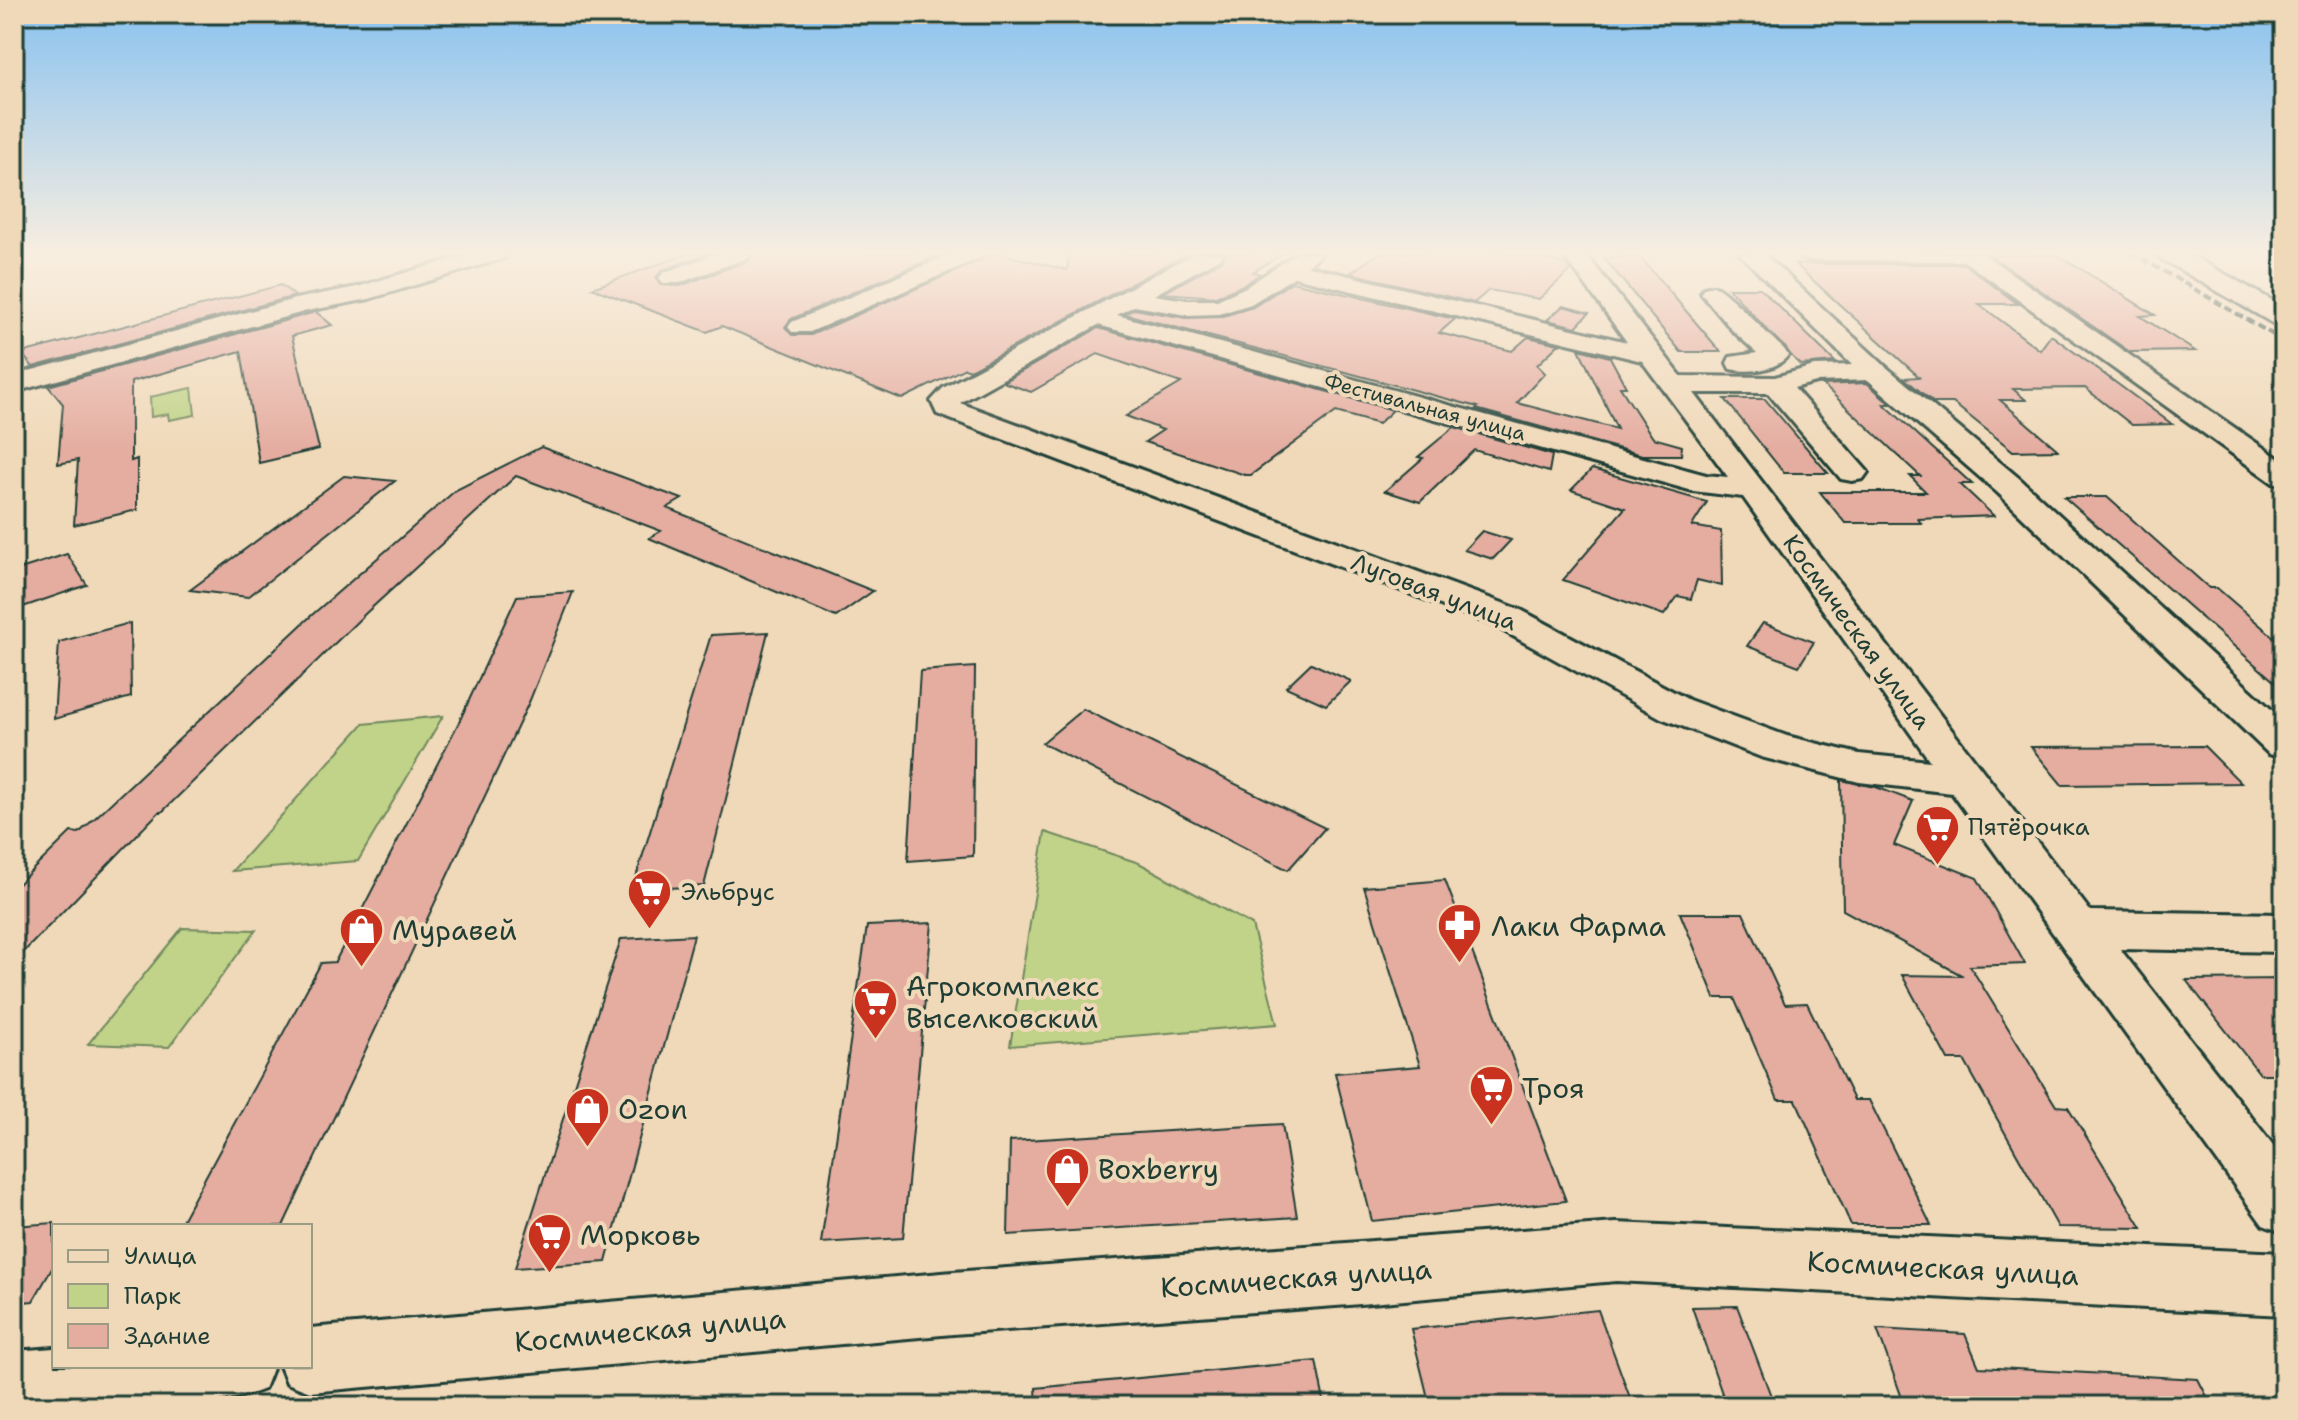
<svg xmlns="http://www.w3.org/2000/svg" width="2298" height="1420" viewBox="0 0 2298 1420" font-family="'Shantell Sans',sans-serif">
<rect width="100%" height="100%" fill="#f0d9b9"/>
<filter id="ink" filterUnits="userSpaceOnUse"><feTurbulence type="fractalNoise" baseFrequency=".0125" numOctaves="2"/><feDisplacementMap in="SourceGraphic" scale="16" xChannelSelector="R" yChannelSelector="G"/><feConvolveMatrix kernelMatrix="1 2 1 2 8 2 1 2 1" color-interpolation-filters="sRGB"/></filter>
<g filter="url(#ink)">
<g fill="#c0d388" stroke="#70885e" stroke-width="2">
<polygon points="192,388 195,415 169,420 168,414 151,417 150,397"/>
<polygon points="443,716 358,861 232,871 363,724"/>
<polygon points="1045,832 1139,863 1252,925 1277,1024 1010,1046"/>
<polygon points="182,928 256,930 169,1047 88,1044"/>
</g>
<g fill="#e5aca0" stroke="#1f3d34" stroke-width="2">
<polygon points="690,253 710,253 662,270 656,278 661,285 680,286 748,261 753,253 925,253 937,256 791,319 785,327 792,335 811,335 997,253 1067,270 1069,253 1189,253 970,370 965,368 902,399 722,326 707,332 592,288"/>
<polygon points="1226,253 1284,253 1253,272 1260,274 1245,284 1216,297 1163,293 1221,261"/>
<polygon points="1379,253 1513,253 1566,264 1571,270 1539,299 1489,290 1474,303 1350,273"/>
<polygon points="2058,255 2155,315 2140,316 2195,351 2130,352 1991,256"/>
<polygon points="1640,257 1721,352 1681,352 1604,258"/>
<polygon points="1795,264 1964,264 2018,304 1979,304 2040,350 2051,335 2172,424 2132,425 2085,388 2013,389 2026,400 2000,400 2058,450 2013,451 1953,403 1934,403 1904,378 1919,377"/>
<polygon points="1292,282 1455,319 1439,333 1512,351 1528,337 1559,344 1537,365 1545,373 1517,403 1617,429 1579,349 1610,357 1626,387 1620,387 1653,438 1682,446 1681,455 1642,455 1476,409 1478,407 1125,314 1134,309 1186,318 1220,317 1253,307"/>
<polygon points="281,285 295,296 33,367 21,353"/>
<polygon points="1728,288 1760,288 1835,362 1800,365"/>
<polygon points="1563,306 1589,313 1576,327 1547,320"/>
<polygon points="316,312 332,325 292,336 319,449 259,463 241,351 131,382 131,461 137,459 137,510 74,525 78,460 58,464 63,404 48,386"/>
<polygon points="1098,328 1393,410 1378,424 1336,412 1251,475 1245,475 1145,442 1163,430 1126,416 1181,383 1098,354 1031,392 1003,382"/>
<polygon points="1867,383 1891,404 1884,404 1972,484 1960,484 1994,516 1918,519 1921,523 1845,523 1820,492 1926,492 1910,476 1920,476 1823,385"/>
<polygon points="1725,399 1765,399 1828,473 1784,473"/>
<polygon points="1454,427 1552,455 1549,472 1474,450 1420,502 1385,491 1423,458 1418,457"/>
<polygon points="541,447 682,499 667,508 873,591 836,617 649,538 661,531 516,476 366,613 162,812 159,812 14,962 14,888 71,832 79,833 313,614 456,490"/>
<polygon points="1592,469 1707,502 1692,526 1721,531 1722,586 1697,580 1691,599 1678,596 1664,615 1563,580 1625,508 1571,490"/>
<polygon points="344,476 395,481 248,597 190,590"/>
<polygon points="2064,497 2107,497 2209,588 2217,588 2284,646 2284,690"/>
<polygon points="1482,531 1511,540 1493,559 1464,550"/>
<polygon points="67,554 87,585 14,610 14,571"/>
<polygon points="573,592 530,700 283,1226 179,1226 321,963 335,962 459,722 517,596"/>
<polygon points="130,623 131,697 54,719 59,642"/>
<polygon points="1763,623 1814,642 1799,666 1747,646"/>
<polygon points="768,632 704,886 632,890 711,635"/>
<polygon points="1311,663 1351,681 1326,705 1286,687"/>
<polygon points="975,667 973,856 908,861 920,671"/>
<polygon points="1083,709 1325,828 1288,870 1042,743"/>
<polygon points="2204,746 2241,783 2062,785 2031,747"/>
<polygon points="1841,780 1876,787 1913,801 1894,845 1977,878 2025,964 1970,966 2056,1106 2068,1107 2142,1228 2058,1227 1964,1060 1948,1060 1902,975 1963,976 1843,910"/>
<polygon points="1445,880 1566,1201 1372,1221 1335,1073 1420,1066 1364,887"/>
<polygon points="1680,913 1743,913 1785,1004 1807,1003 1854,1100 1869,1100 1931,1225 1851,1225 1796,1100 1778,1100 1734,998 1715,998"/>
<polygon points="932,923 903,1238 821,1243 867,926"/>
<polygon points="694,935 606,1262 515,1268 621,939"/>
<polygon points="2284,979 2284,1074 2260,1074 2186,980"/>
<polygon points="1282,1124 1297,1217 1008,1235 1010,1141"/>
<polygon points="54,1223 54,1265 33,1301 14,1303 14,1226"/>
<polygon points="1737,1306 1774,1404 1726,1405 1692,1307"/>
<polygon points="1598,1310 1633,1406 1430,1406 1411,1329"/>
<polygon points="1877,1329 1965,1334 1979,1367 2198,1379 2212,1406 1905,1406"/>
<polygon points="1316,1361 1325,1406 1037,1406 1036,1388"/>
</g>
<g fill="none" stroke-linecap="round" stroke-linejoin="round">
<defs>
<g id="minor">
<polygon points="473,253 508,253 505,258 369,299 307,311 14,392 14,375 295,299 357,287"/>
<polygon points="718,253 750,253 747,258 679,283 663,283 659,278 663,273"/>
<polygon points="953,253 983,253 980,258 810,332 792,332 788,327 792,322"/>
<path d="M1195,253H1223L1220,258L1154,295L1187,300H1217L1246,287L1297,253H1322L1308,266L1627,342L1562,253H1585L1681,376L1775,377L1814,366L1852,365L1739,253H1763L1885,366L2020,479L2284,721V758L2269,754L1998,493L1868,380L1816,382L1794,388L1868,472L1863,479L1852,481L1841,479L1768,393H1694L2090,911L2284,914V952L2120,949L2284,1159V1233L2263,1225L1952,793L1859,782L1761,757L1661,718L1493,625L937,414L931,401L943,388ZM1294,277L1642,361L1728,477L1706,475L1117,315L1134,306L1187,315L1219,314L1251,304ZM1098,325L1693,491L1743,497L1930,761L1859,754L1787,736L1689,700L1519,609L960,403Z"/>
<polygon points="1796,253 1982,253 2284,462 2284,485 2273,483 1964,261 1807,260 1799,258"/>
<path d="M1713,286C1724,288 1771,338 1784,349L1788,355C1777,371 1748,373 1730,369L1727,363L1730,357L1757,353L1732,330L1701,293L1704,288Z"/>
<polygon points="1616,1223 2284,1253 2284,1315 1616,1281 1349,1305 953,1334 310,1392 287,1383 280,1366 310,1366 310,1328 953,1272"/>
<path d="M54,1348V1366H273L264,1389C201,1415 84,1406 14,1406V1351Z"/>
</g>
<polygon id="major" points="2156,253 2187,253 2284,307 2284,326 2274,324 2160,258"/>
</defs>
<use href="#minor" stroke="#1f3d34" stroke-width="6"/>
<use href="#major" stroke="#1f3d34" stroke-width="6"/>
<use href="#minor" fill="#f0d9b9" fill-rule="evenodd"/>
<use href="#major" fill="#f0d9b9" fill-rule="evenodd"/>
<polyline stroke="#1f3d34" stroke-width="4" stroke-dasharray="8 4" stroke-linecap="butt" points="2132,253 2284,341"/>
</g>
</g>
<linearGradient id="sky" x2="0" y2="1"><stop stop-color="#89c2f0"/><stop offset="0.56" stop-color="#f8eee0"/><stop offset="1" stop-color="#f8eee0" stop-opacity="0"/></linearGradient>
<rect width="2298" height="452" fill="url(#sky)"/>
<defs>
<symbol id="supermarket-pin" viewBox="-11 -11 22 30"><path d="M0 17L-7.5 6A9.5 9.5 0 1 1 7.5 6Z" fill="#c8321e" stroke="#f0d9b9"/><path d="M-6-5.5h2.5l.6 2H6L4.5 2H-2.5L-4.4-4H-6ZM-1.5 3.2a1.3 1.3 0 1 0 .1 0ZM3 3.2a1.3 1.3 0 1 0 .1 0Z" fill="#fff"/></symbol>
<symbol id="pharmacy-pin" viewBox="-11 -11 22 30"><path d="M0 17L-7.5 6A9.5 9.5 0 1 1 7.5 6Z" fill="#c8321e" stroke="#f0d9b9"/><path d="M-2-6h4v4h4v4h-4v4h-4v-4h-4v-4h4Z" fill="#fff"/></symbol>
<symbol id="shop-pin" viewBox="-11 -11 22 30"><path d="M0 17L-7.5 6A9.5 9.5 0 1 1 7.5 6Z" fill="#c8321e" stroke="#f0d9b9"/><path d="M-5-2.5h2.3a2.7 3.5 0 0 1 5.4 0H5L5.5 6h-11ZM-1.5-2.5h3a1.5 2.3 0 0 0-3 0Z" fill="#fff"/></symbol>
</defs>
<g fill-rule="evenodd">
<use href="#supermarket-pin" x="1912" y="802" width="51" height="69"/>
<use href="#supermarket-pin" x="624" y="866" width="51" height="69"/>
<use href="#pharmacy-pin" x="1434" y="900" width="51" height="69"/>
<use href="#shop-pin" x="336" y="904" width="51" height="69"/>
<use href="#supermarket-pin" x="850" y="976" width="51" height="69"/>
<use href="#supermarket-pin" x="1466" y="1062" width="51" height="69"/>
<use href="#shop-pin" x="562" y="1084" width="51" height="69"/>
<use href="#shop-pin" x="1042" y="1144" width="51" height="69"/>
<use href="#supermarket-pin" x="524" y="1210" width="51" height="69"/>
</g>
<g text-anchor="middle" stroke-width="8" stroke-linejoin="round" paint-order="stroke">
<g font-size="20" fill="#1f3d34" stroke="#f0d9b9">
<text transform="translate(1425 407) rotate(15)" y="7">Фестивальная улица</text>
</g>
<g font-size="24" fill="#1f3d34" stroke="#f0d9b9">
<text transform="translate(1434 592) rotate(21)" y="8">Луговая улица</text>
<text transform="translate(1857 632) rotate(54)" y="8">Космическая улица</text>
</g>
<g font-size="24" fill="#1f3d34" stroke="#f0d9b9" text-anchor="start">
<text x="1968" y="835">Пятёрочка</text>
<text x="681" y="900">Эльбрус</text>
</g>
<g font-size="28" fill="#1f3d34" stroke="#f0d9b9" text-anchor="start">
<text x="1491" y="936">Лаки Фарма</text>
<text x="392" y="940">Муравей</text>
<text x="906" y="996">Агрокомплекс<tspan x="906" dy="32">Выселковский</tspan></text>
<text x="1522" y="1098">Троя</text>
<text x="618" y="1119">Ozon</text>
<text x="1098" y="1179">Boxberry</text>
<text x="580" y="1245">Морковь</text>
</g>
<g font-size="28" fill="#1f3d34" stroke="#f0d9b9">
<text transform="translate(1943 1268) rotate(3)" y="10">Космическая улица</text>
<text transform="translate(1296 1278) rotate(-4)" y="10">Космическая улица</text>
<text transform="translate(650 1330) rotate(-5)" y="10">Космическая улица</text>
</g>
</g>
<rect width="2298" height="1420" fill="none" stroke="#f0d9b9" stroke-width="48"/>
<rect x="24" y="24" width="2250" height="1372" fill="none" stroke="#1f3d34" stroke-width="3" filter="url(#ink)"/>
<rect x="52" y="1224" width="260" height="144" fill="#f0d9b9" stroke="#9c9b84" stroke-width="2"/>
<rect x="68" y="1250" width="40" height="12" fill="#f0d9b9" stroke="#9c9b84" stroke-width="2"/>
<text x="124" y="1264" font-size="24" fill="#1f3d34">Улица</text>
<rect x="68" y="1284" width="40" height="24" fill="#c0d388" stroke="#9c9b84" stroke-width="2"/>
<text x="124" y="1304" font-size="24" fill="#1f3d34">Парк</text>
<rect x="68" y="1324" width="40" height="24" fill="#e5aca0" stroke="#9c9b84" stroke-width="2"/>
<text x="124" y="1344" font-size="24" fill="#1f3d34">Здание</text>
</svg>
